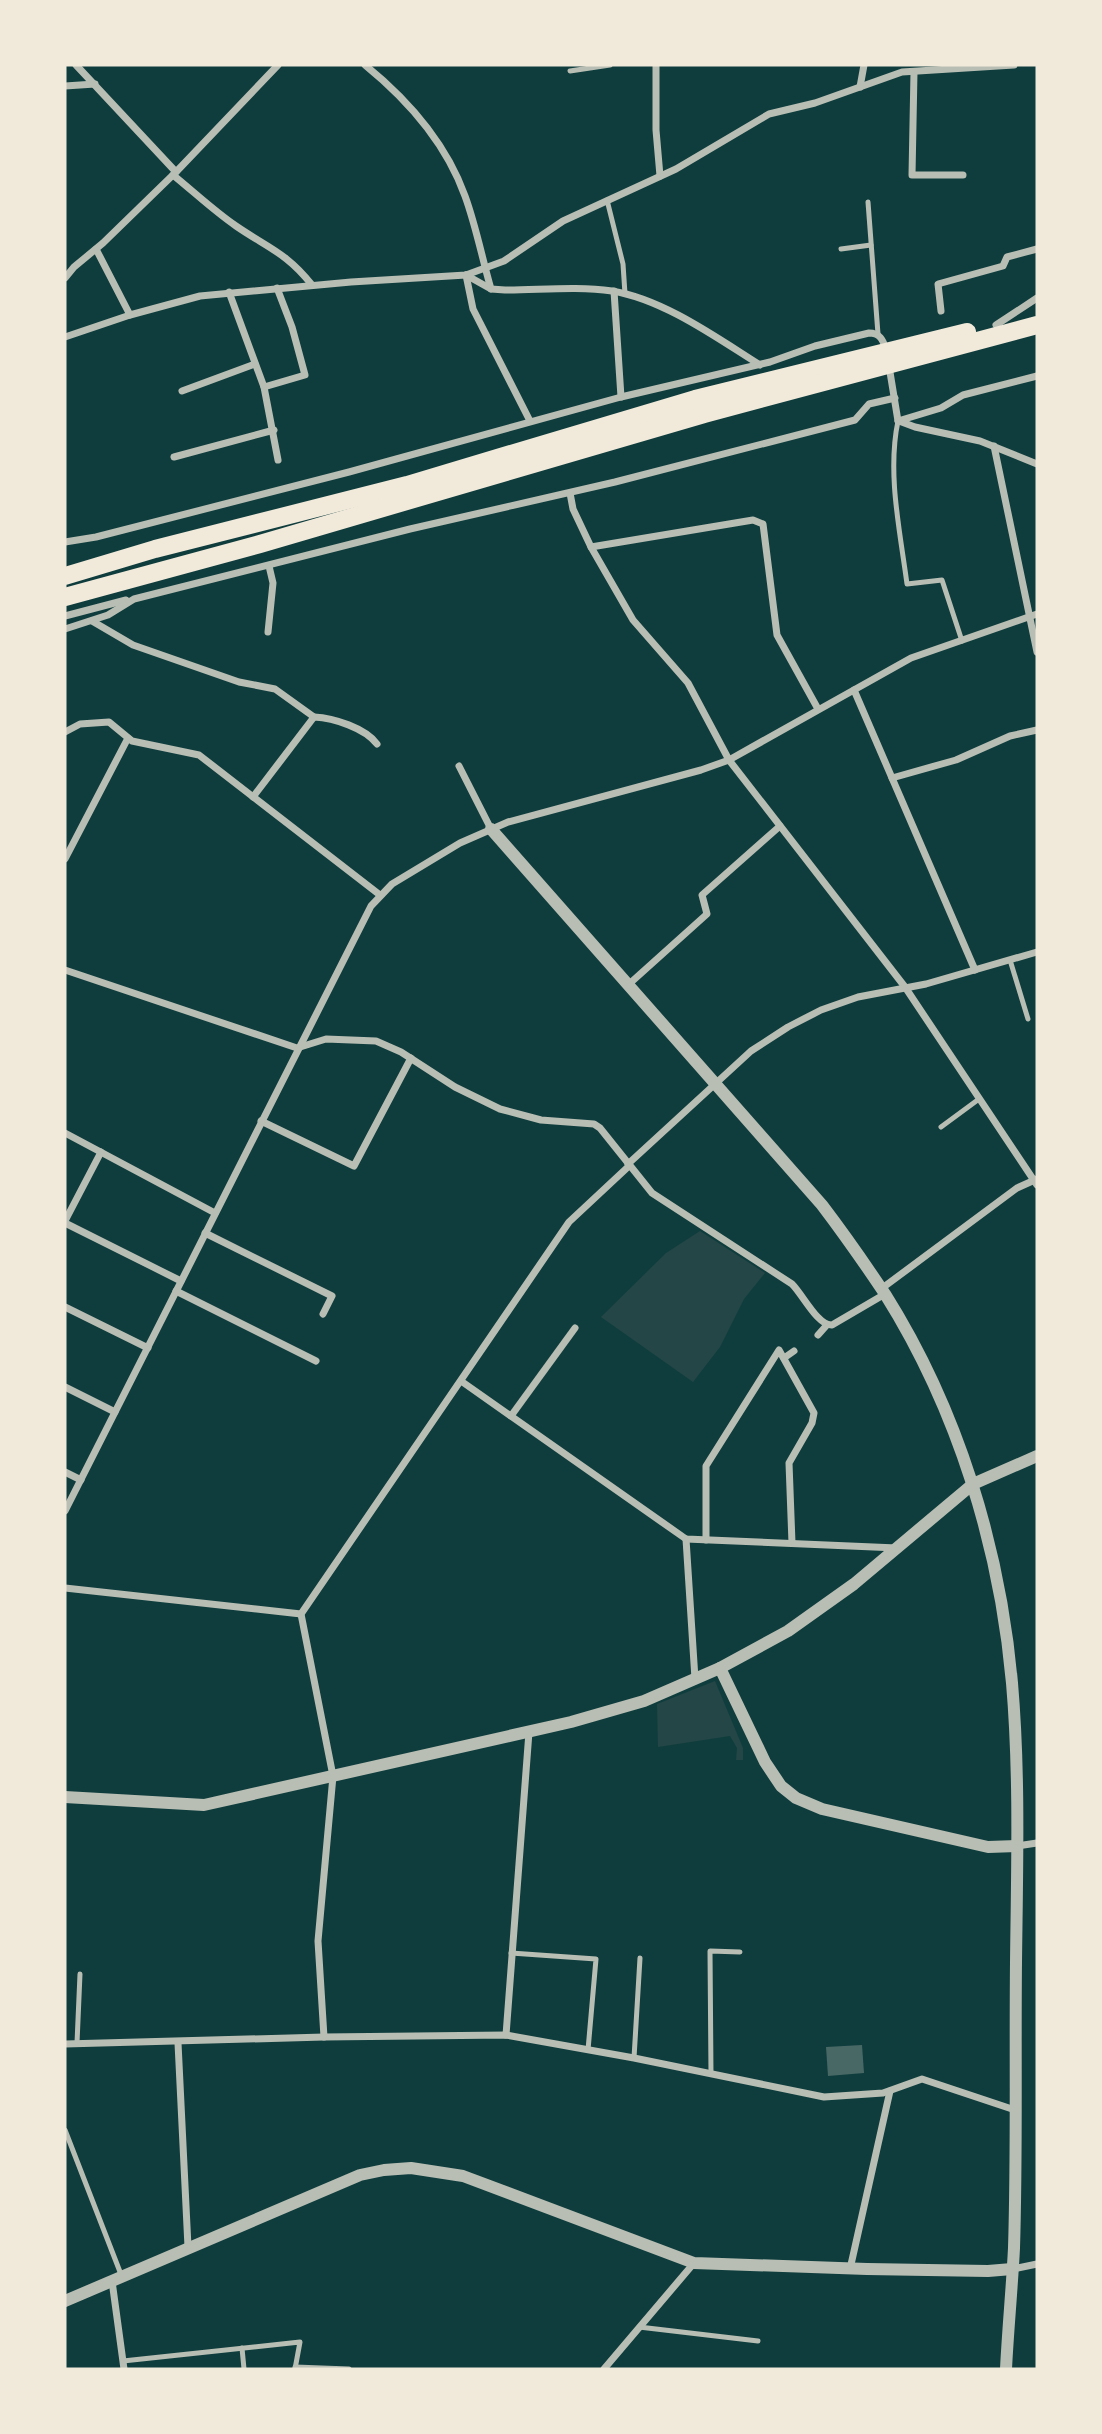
<svg xmlns="http://www.w3.org/2000/svg" width="1102" height="2434" viewBox="0 0 1102 2434" font-family="'Fira Sans',sans-serif">
<rect width="100%" height="100%" fill="#0f3d3e"/>
<g fill="#244646">
<polygon points="700,1231 765,1273 744,1299 720,1347 693,1382 601,1317 666,1253"/>
<polygon points="715,1681 743,1748 743,1760 736,1760 737,1748 730,1736 658,1747 657,1704"/>
</g>
<polygon fill="#486865" points="862,2045 864,2073 828,2076 826,2047"/>
<g fill="none" stroke-linecap="round" stroke-linejoin="round">
<g stroke="#b8beb3" stroke-width="5">
<polyline points="570,71 610,65"/>
<polyline points="607,200 623,264 625,294"/>
<polyline points="868,202 878,334"/>
<polyline points="841,249 871,245"/>
<path d="M898,421C887,473 900,531 907,584L942,580L962,641"/>
<polyline points="1010,960 1028,1019"/>
<polyline points="941,1127 979,1099"/>
<polyline points="511,1953 596,1959 588,2050"/>
<polyline points="77,2043 80,1974"/>
<polyline points="634,2058 640,1958"/>
<polyline points="711,2074 710,1951 740,1952"/>
<polyline points="65,2130 122,2277"/>
<polyline points="639,2327 758,2341"/>
<polyline points="242,2348 244,2369"/>
<polyline points="123,2361 300,2342 295,2369"/>
<polyline points="295,2367 349,2369"/>
</g>
<g stroke="#b8beb3" stroke-width="7">
<polyline points="76,65 176,172"/>
<path d="M365,65C408,100 446,143 465,196C476,226 482,258 491,289"/>
<polyline points="656,65 656,130 660,176"/>
<polyline points="914,72 912,175 963,175"/>
<polyline points="65,86 95,84"/>
<polyline points="860,87 864,65"/>
<path d="M173,175C194,192 214,211 236,226C268,248 287,253 312,285"/>
<polyline points="96,249 130,315"/>
<path d="M466,275L491,289L505,290C540,290 578,286 612,291C663,299 717,338 760,365"/>
<polyline points="466,275 473,309 530,421"/>
<polyline points="65,278 74,267 103,243 176,172 278,65"/>
<polyline points="614,291 621,397"/>
<polyline points="229,292 264,387 278,460"/>
<polyline points="941,311 938,284 1003,266 1007,257 1037,249"/>
<polyline points="996,325 1037,298"/>
<polyline points="65,337 130,315 200,296 351,282 466,275 504,261 563,221 676,169 769,114 815,103 902,72 1014,65"/>
<polyline points="889,366 898,421"/>
<polyline points="264,387 305,375 292,327 277,288"/>
<polyline points="182,391 255,364"/>
<polyline points="898,421 941,408 963,395 1037,376"/>
<polyline points="899,421 915,427 980,441 1037,464"/>
<polyline points="994,446 1037,652"/>
<polyline points="174,457 274,430"/>
<polyline points="570,493 573,509 591,547 633,620 688,683 729,760 905,987 1037,1185"/>
<path d="M65,542L96,537L349,472L621,397L770,362L815,346L869,333C881,333 883,341 887,351"/>
<polyline points="591,547 753,520 763,524 777,635 818,709"/>
<polyline points="65,616 126,600"/>
<polyline points="92,621 133,645 239,682 275,689 314,717 253,797"/>
<polyline points="65,629 108,615 134,599 410,529 615,482 855,420 869,404 895,398"/>
<polyline points="268,632 273,583 269,566"/>
<polyline points="854,690 975,970"/>
<path d="M314,717C334,718 365,728 377,744"/>
<polyline points="65,732 80,724 109,722 132,741 199,755 380,895"/>
<polyline points="459,766 491,829"/>
<polyline points="892,778 956,760 1010,736 1037,730"/>
<polyline points="65,859 128,738"/>
<path d="M65,970L297,1048L326,1039L376,1041L401,1052L455,1087L500,1109L541,1120L594,1124L600,1128L652,1193L792,1284C803,1295 818,1326 832,1325L885,1294"/>
<polyline points="628,985 707,914 702,895 780,826"/>
<polyline points="261,1121 354,1166 411,1058"/>
<polyline points="65,1133 215,1213"/>
<polyline points="628,1164 751,1051 788,1027 821,1010 858,997 926,984 1037,952"/>
<polyline points="65,1221 101,1152"/>
<polyline points="65,1223 181,1281"/>
<polyline points="205,1233 332,1296 323,1314"/>
<polyline points="881,1289 1017,1188 1037,1179"/>
<polyline points="176,1291 316,1361"/>
<polyline points="65,1307 148,1348"/>
<polyline points="818,1335 826,1326"/>
<polyline points="784,1358 794,1351"/>
<polyline points="461,1381 686,1539 897,1548"/>
<polyline points="65,1387 115,1412"/>
<polyline points="511,1416 575,1328"/>
<polyline points="65,1472 81,1480"/>
<polyline points="65,1511 371,906 392,884 460,843 508,822 701,770 729,760 911,658 1037,614"/>
<polyline points="686,1539 695,1679"/>
<polyline points="706,1540 706,1466 779,1350 814,1413 812,1423 789,1463 792,1543"/>
<polyline points="65,1588 301,1614"/>
<polyline points="1017,1846 1037,1843"/>
<polyline points="506,2035 529,1732"/>
<polyline points="324,2037 318,1941 333,1776 301,1614 569,1222 629,1166"/>
<polyline points="178,2043 188,2247"/>
<polyline points="65,2044 324,2037 506,2035 634,2058 824,2097 883,2093 922,2079 1015,2110"/>
<polyline points="850,2269 890,2091"/>
<polyline points="1013,2269 1037,2264"/>
<polyline points="112,2281 124,2369"/>
<polyline points="604,2369 694,2263"/>
</g>
<g stroke="#b8beb3" stroke-width="12">
<path d="M491,829L822,1205C844,1234 865,1264 885,1294C958,1410 1000,1548 1012,1683C1020,1776 1017,1870 1016,1963C1015,2058 1017,2153 1014,2248C1012,2288 1008,2329 1006,2369"/>
<polyline points="720,1668 765,1762 781,1786 796,1798 822,1809 988,1847 1017,1846"/>
<polyline points="65,1797 204,1805 571,1722 644,1701 720,1668 788,1631 854,1584 973,1484 1037,1456"/>
<polyline points="65,2301 360,2175 384,2170 411,2168 463,2176 694,2263 867,2269 988,2271 1012,2269"/>
</g>
<g stroke="#f1e9da" stroke-width="18">
<polyline points="65,576 155,549 407,485 695,399 967,332"/>
<polyline points="65,597 260,544 704,414 1037,325"/>
</g>
</g>
<rect width="1102" height="2434" fill="none" stroke="#f1e9da" stroke-width="133"/>
</svg>
